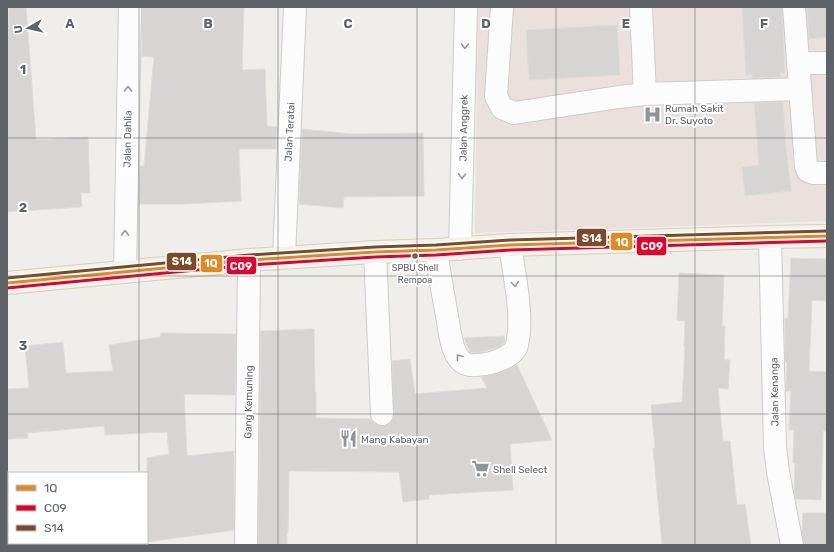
<svg xmlns="http://www.w3.org/2000/svg" width="834" height="552" viewBox="0 0 834 552" font-family="Rubik,sans-serif">
<rect width="100%" height="100%" fill="#efeeea"/>
<polygon fill="#eae0de" points="478,7 827,7 827,221 475,233"/>
<g fill="#d6d5d3" stroke="#deddd9">
<polygon points="9,7 26,7 36,140 88,137 90,193 81,193 82,207 7,212 7,37 8,37"/>
<polygon points="142,7 201,7 244,8 242,70 265,69 267,126 277,127 276,149 239,149 241,201 185,204 139,204 140,166 144,166 154,57 142,56"/>
<polygon points="742,7 782,7 785,73 780,73 781,77 752,78 752,74 746,75"/>
<polygon points="807,7 827,7 827,37 809,39"/>
<polygon points="617,25 620,75 529,80 526,30"/>
<polygon points="783,102 786,147 791,191 745,196 742,167 759,165 754,103"/>
<polygon points="302,129 352,134 423,133 424,196 344,197 343,208 299,204"/>
<polygon points="791,258 827,259 827,301 812,300 809,371 827,372 827,431 823,431 821,500 796,499 794,491 795,463 793,463 794,430 789,430 791,391 786,391 787,362 785,362 785,318 788,318"/>
<polygon points="679,273 724,275 722,326 725,326 724,360 730,360 728,389 718,388 723,441 730,441 737,505 745,504 751,545 662,545 653,448 655,448 651,405 682,402 685,347 684,347 685,321 677,320"/>
<polygon points="314,329 315,392 316,392 316,418 371,419 372,421 377,425 383,426 389,424 393,419 394,413 392,361 410,359 415,394 487,388 481,377 502,372 517,365 552,440 510,444 513,490 429,495 429,499 403,502 399,472 289,471 288,533 287,533 287,545 258,545 261,331"/>
<polygon points="161,333 236,334 235,395 184,394 187,456 234,451 234,530 147,542 147,458 169,454 167,432 105,435 104,426 27,433 28,438 7,439 7,389 29,388 25,346 63,342 66,373 113,371 109,345 160,337"/>
<polygon points="504,336 505,339 505,342 500,346 489,350 476,353 470,352 464,338"/>
<polygon points="803,513 827,513 827,545 804,545 802,533"/>
</g>
<g fill="none" stroke-linecap="round" stroke-linejoin="round">
<defs>
<g id="minor">
<polyline points="502,7 496,96 502,108 514,113 619,97 645,94 800,89"/>
<polyline points="641,7 645,94"/>
<polyline points="794,7 806,166 808,171 814,173 827,173"/>
<polyline points="798,63 827,63"/>
<polyline points="770,237 775,447 778,472 792,545"/>
<polyline points="460,249 466,7"/>
<path d="M436,250C439,272 443,294 447,316C449,327 451,348 458,357C464,367 474,366 485,364C494,363 512,356 516,348C518,343 518,338 519,333C521,304 514,274 510,245"/>
<polyline points="375,252 382,414"/>
<polyline points="284,257 295,7"/>
<polyline points="125,272 130,7"/>
<polyline points="246,545 249,260"/>
</g>
<polyline id="major" points="7,283 249,260 375,252 436,250 510,245 770,237 827,236"/>
</defs>
<use href="#minor" stroke="#cbcccc" stroke-width="24"/>
<use href="#major" stroke="#d7ceb8" stroke-width="24"/>
<use href="#minor" stroke="#fdfcfc" stroke-width="22"/>
<use href="#major" stroke="#f4f2e9" stroke-width="22"/>
<defs>
<polyline id="bus-1" points="7,283 249,260 375,252 436,250 510,245 827,236"/>
<polyline id="bus-2" points="7,288 249,265 375,257 436,255 510,250 827,241"/>
<polyline id="bus-3" points="7,278 249,255 375,247 436,245 510,240 827,231"/>
</defs>
<use href="#bus-1" stroke="#fff" stroke-width="6"/>
<use href="#bus-2" stroke="#fff" stroke-width="6"/>
<use href="#bus-3" stroke="#fff" stroke-width="6"/>
<use href="#bus-1" stroke="#df8a22" stroke-width="3"/>
<use href="#bus-2" stroke="#e4002b" stroke-width="3"/>
<use href="#bus-3" stroke="#7a4b2a" stroke-width="3"/>
</g>
<defs><path id="oneway-chevron" d="M-2-3.5L2.5 0L-2 3.5" fill="none" stroke-width="1.6" stroke-linecap="round" stroke-linejoin="round"/></defs>
<g stroke="#96999c">
<use href="#oneway-chevron" transform="translate(465 46) rotate(91)"/>
<use href="#oneway-chevron" transform="translate(128 89) rotate(-89)"/>
<use href="#oneway-chevron" transform="translate(462 176) rotate(91)"/>
<use href="#oneway-chevron" transform="translate(125 233) rotate(-89)"/>
<use href="#oneway-chevron" transform="translate(515 284) rotate(82)"/>
<use href="#oneway-chevron" transform="translate(459 357) rotate(-128)"/>
</g>
<path fill="none" stroke="#5f6368" stroke-width="1" stroke-opacity="0.55" d="M139,7V473M278,7V545M417,7V545M556,7V545M695,7V545M7,138H827M7,276H827M7,414H827M139,543V545"/>
<defs>
<symbol id="hospital-bare" viewBox="-9 -9 18 18"><path d="M-5-5h3v3.5h4V-5h3V5h-3V1.5h-4V5h-3Z" fill="#919496" stroke="#fff" stroke-width="2.5" paint-order="stroke"/></symbol>
<symbol id="restaurant-bare" viewBox="-9 -9 18 18"><path d="M-5-6h1v4h1v-4h1v4h1v-4h1v5L-1.5 .5V6h-2V.5L-5-1ZM5-6V6H3V1.5H1.5Q1.5-4 5-6Z" fill="#919496" stroke="#fff" stroke-width="2.5" paint-order="stroke"/></symbol>
<symbol id="supermarket-bare" viewBox="-9 -9 18 18"><path d="M-6-5.5h2.5l.6 2H6L4.5 2H-2.5L-4.4-4H-6ZM-1.5 3.2a1.3 1.3 0 1 0 .1 0ZM3 3.2a1.3 1.3 0 1 0 .1 0Z" fill="#919496" stroke="#fff" stroke-width="2.5" paint-order="stroke"/></symbol>
</defs>
<g fill-rule="evenodd">
<use href="#hospital-bare" x="640" y="102" width="25" height="25"/>
<use href="#restaurant-bare" x="336" y="426" width="25" height="25"/>
<use href="#supermarket-bare" x="468" y="456" width="25" height="25"/>
</g>
<circle fill="#5f6368" stroke="#fff" stroke-width="1.5" cx="415" cy="256" r="3.5"/>
<g text-anchor="middle" stroke-width="4" stroke-linejoin="round" paint-order="stroke">
<g font-size="9" fill="#5f6368" stroke="#fff">
<text x="415" y="271">SPBU Shell<tspan x="415" dy="12">Rempoa</tspan></text>
</g>
<g font-size="10" fill="#5f6368" stroke="#fff" text-anchor="start">
<text x="665" y="112">Rumah Sakit<tspan x="665" dy="12">Dr. Suyoto</tspan></text>
<text x="361" y="443">Mang Kabayan</text>
<text x="493" y="473">Shell Select</text>
</g>
<g font-size="10" fill="#5f6368" stroke="#fff">
<text transform="translate(463 128) rotate(-89)" y="4">Jalan Anggrek</text>
<text transform="translate(289 132) rotate(-87)" y="4">Jalan Teratai</text>
<text transform="translate(127 139) rotate(-89)" y="4">Jalan Dahlia</text>
<text transform="translate(774 392) rotate(-91)" y="4">Jalan Kenanga</text>
<text transform="translate(248 402) rotate(-89)" y="4">Gang Kemuning</text>
</g>
</g>
<g font-size="13" text-anchor="middle" font-weight="bold" fill="#5f6368" stroke="#fff" stroke-width="4" stroke-linejoin="round" paint-order="stroke">
<text x="70" y="28">A</text>
<text x="208" y="28">B</text>
<text x="348" y="28">C</text>
<text x="486" y="28">D</text>
<text x="626" y="28">E</text>
<text x="764" y="28">F</text>
<text x="23" y="74">1</text>
<text x="23" y="212">2</text>
<text x="23" y="350">3</text>
</g>
<g stroke="#fff" stroke-width="1.5">
<rect x="576" y="228" width="31" height="19" rx="4" fill="#7a4b2a"/>
<rect x="610" y="232" width="23" height="19" rx="4" fill="#df8a22"/>
<rect x="636" y="236" width="31" height="20" rx="4" fill="#e4002b"/>
<rect x="166" y="252" width="31" height="19" rx="4" fill="#7a4b2a"/>
<rect x="200" y="254" width="23" height="19" rx="4" fill="#df8a22"/>
<rect x="226" y="256" width="31" height="19" rx="4" fill="#e4002b"/>
</g>
<g font-size="11" text-anchor="middle" font-weight="bold" fill="#fff">
<text x="592" y="242">S14</text>
<text x="622" y="246">1Q</text>
<text x="652" y="250">C09</text>
<text x="182" y="265">S14</text>
<text x="211" y="267">1Q</text>
<text x="241" y="270">C09</text>
</g>
<rect width="834" height="552" fill="none" stroke="#5f6368" stroke-width="16"/>
<rect x="8" y="472" width="140" height="72" fill="#ffffff" stroke="#bfc1c3"/>
<rect x="16" y="485" width="20" height="6" fill="#df8a22" stroke="#bfc1c3"/>
<text x="44" y="492" font-size="12" fill="#5f6368">1Q</text>
<rect x="16" y="505" width="20" height="6" fill="#e4002b" stroke="#bfc1c3"/>
<text x="44" y="512" font-size="12" fill="#5f6368">C09</text>
<rect x="16" y="525" width="20" height="6" fill="#7a4b2a" stroke="#bfc1c3"/>
<text x="44" y="532" font-size="12" fill="#5f6368">S14</text>
<g transform="translate(28 28) rotate(262)" stroke="#ffffff" stroke-width="3" paint-order="stroke">
<path d="M0-3L7 15L0 10L-7 15Z" fill="#5f6368"/>
<text y="-6" font-size="11" font-weight="bold" text-anchor="middle" fill="#5f6368">U</text>
</g>
</svg>
